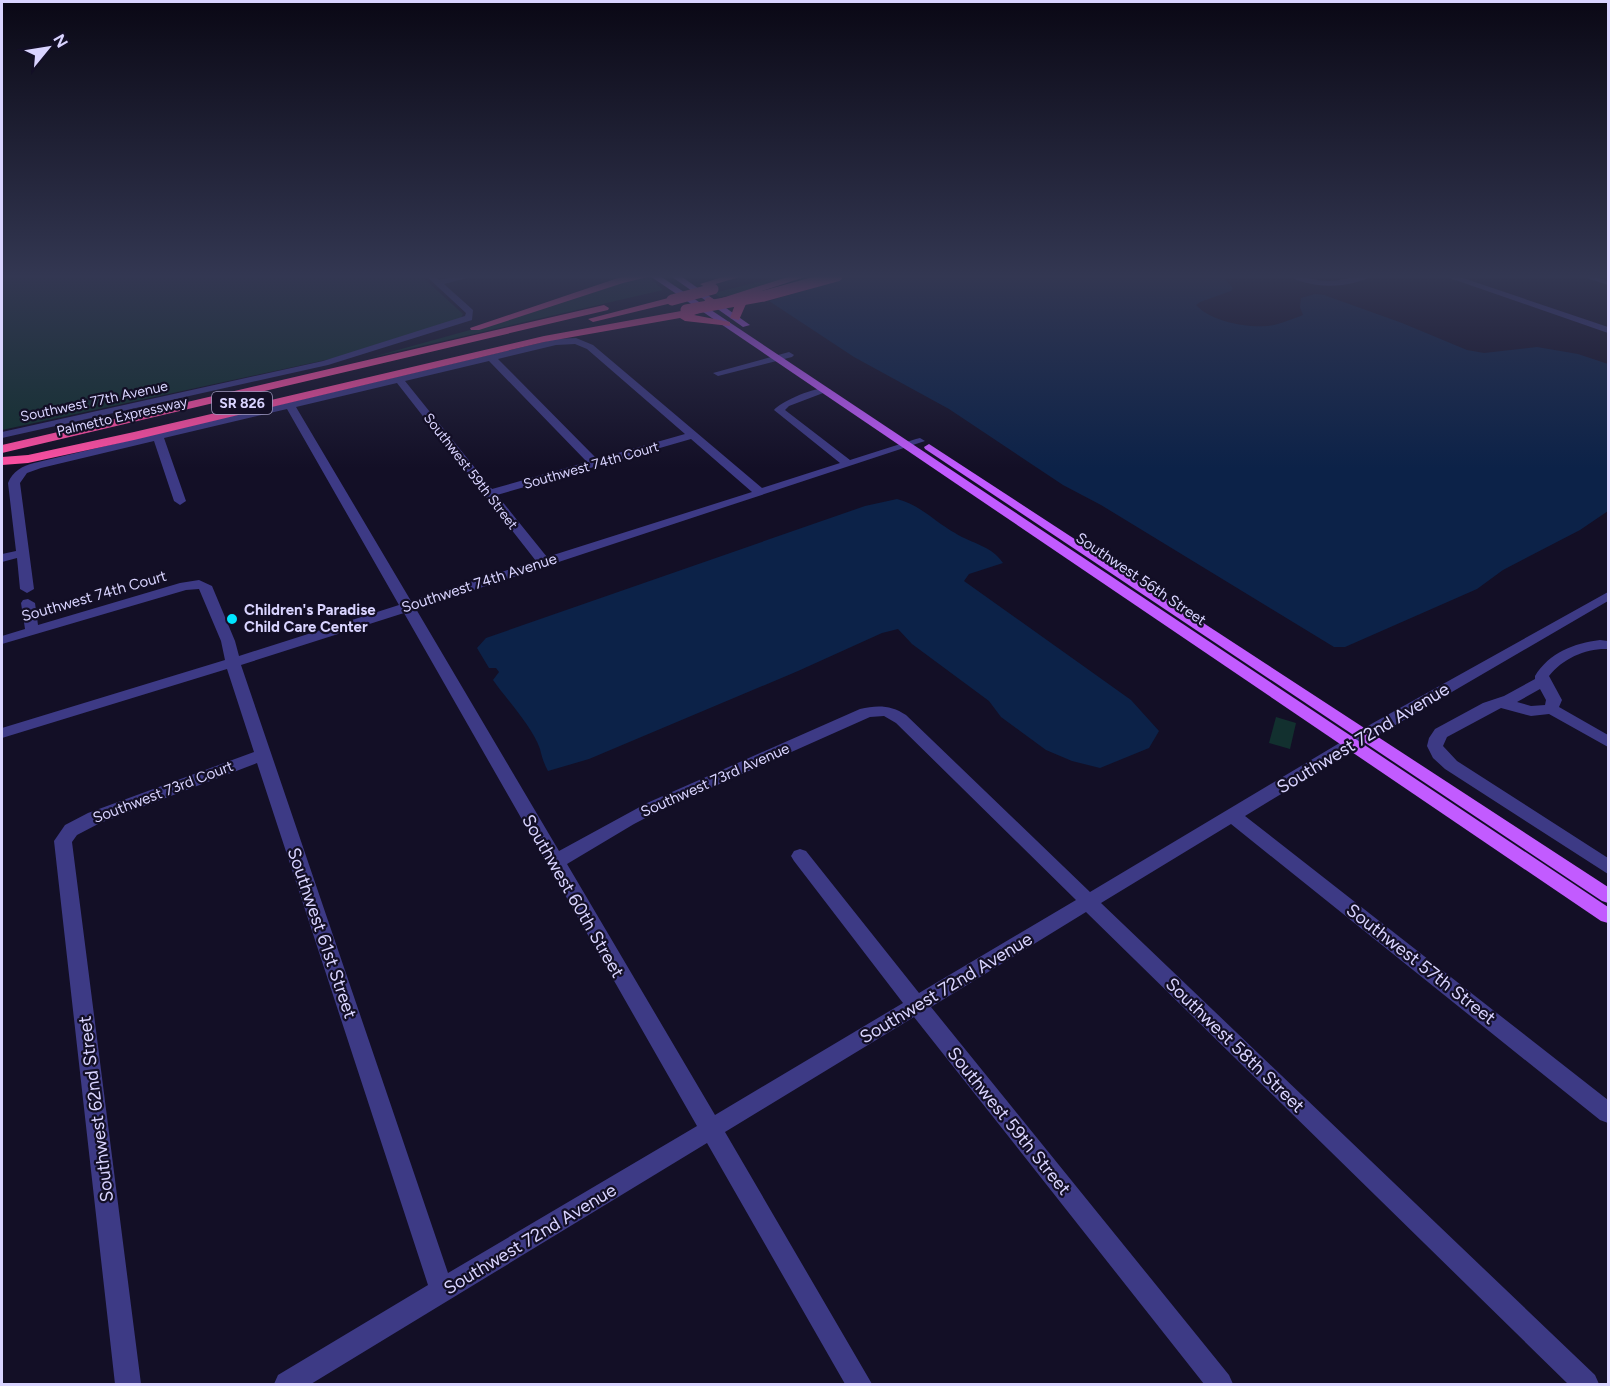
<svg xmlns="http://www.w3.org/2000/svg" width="1610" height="1386" viewBox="0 0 1610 1386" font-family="Figtree,sans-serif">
<rect width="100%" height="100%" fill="#130f26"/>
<g fill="#12302f">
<polygon points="28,274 419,274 463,314 461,318 335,358 2,430 2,279"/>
<polygon points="789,274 802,274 735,295 719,297 714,293"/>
<polygon points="649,277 663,290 369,358 488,325 633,278"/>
<polygon points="1276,717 1296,723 1290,749 1269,743"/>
</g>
<g fill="#0c2248">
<path d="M860,274H1102L1121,277L1135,274H1220L1233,288L1231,291L1200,302L1196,305C1210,321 1246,328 1267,326C1279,325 1292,319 1303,315L1300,307L1301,298L1315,294L1324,295L1402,323L1467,350L1484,353L1537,347L1578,354L1608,364V511L1580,530L1503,570L1477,589L1345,647H1334L1101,505L1063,485L949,409L854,357L769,301Z"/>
<path d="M897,499C919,504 935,522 955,533C972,544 991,545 1003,563L969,574L964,581L1131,700L1159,731L1149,748L1100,768L1072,761L1046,750L1001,717L989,701L912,644L898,629L882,633L798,671L589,759L548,771C544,764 542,757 540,749C532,726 507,700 493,680L499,672L496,668H489L477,648L486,638L865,506Z"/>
</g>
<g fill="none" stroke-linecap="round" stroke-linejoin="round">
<g fill="#3d3a85" fill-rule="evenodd">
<polygon points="424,274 433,274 439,280 465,274 482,274 444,284 473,310 472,320 328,365 2,438 2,432 323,361 465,316 466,313"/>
<path d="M1285,274C1300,274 1313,281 1328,281C1344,281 1359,274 1376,274C1350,289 1311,290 1285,274Z"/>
<polygon points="1438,274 1451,274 1608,327 1608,333"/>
<polygon points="1575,274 1589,274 1608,281 1608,285"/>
<path d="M576,338L593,345L762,488L840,463L774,410C781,401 822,383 831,390L789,406L785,410L850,460L916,439L920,438L925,441L416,609L559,851L647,803L860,709C877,705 891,705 906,715L1090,892L1373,723L1608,592V601L1385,731L1245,816L1608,1100V1123L1600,1120L1231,824L1101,903L1595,1375L1599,1384H1568L1086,912L931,1007L1229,1375L1233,1384H1204L914,1017L725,1132L872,1384H845L707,1143L311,1384H274L278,1375L428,1285L257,763L100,823L77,835L72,842L141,1384H115L54,841L65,825L88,813L254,752L227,669L2,738V728L225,660L221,641L199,589L186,590L2,644V636L25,629L21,603L23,600L28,599L35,603L38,625L180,583L199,580L212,586L235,641L239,656L399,605L287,409L164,438L186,501L180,505L174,501L154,441L41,468L27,473L20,483L34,589L27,593L20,589L17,558L2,562V554L16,551L8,483C13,471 22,466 34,463L556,339ZM575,344L587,349L685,434L597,459L498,359L556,345ZM489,361L587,462L492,489L405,381ZM397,383L536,561L411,601L296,407ZM691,439L752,492L547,557L497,495ZM404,613L697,1126L448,1273L241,665ZM884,716L896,723L1076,900L919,993L806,851L800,849L794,851L791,856L794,861L903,1003L715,1115L567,864L634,824L659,811L870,717Z"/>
<polygon points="789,352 794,355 792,357 718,376 713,373"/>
<path d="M1600,640L1608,641V649C1587,648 1563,658 1549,676L1562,700L1559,707L1608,735V747L1549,714L1531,716L1501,708L1447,737L1443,746L1457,761L1608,858V874L1445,769L1433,758L1427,746L1429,738L1435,729L1483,703L1504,696L1535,679V676C1549,653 1574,643 1600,640ZM1540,689L1546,700L1545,705L1531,706L1517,702Z"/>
</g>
<g fill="#c25bff" fill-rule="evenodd">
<polygon points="647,274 657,274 1608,907 1608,923 1601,921"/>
<polygon points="668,274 678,274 750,325 743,327"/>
<polygon points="929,444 1608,887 1608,903 1602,901 925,449 924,447"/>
</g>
<g fill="#ff4fa3" fill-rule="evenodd">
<polygon points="636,274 660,274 623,283 479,330 471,330 470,328 618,278"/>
<polygon points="732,274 750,274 705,287 700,284"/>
<polygon points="797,274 814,274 759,292 759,295 746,304 739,320 730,318 736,302 742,297 724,302 719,299"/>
<polygon points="672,297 677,300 676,302 593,322 588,319"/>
<polygon points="710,297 715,300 712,308 694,315 730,322 730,326 685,321 680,318 544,342 134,440 28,463 2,465 2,457 28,455 134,432 544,336 692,309 703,304 706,298"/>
<polygon points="604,305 609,308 608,310 2,453 2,445"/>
</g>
<g stroke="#ff4fa3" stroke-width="11">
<polyline points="672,300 713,289"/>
<polyline points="686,310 764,296 837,276"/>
</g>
</g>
<linearGradient id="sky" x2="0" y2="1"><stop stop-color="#0a0815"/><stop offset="0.59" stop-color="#333752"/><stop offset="1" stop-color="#333752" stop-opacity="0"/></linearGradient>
<rect width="1610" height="468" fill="url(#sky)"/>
<circle fill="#00e5ff" stroke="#130f26" stroke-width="2" cx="232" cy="619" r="6"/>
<g text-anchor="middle" stroke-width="4.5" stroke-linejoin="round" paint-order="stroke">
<g font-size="14" fill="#d9d4ff" stroke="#130f26">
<text transform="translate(94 401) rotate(-12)" y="5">Southwest 77th Avenue</text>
<text transform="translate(122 416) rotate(-13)" y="5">Palmetto Expressway</text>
<text transform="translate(591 465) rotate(-16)" y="5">Southwest 74th Court</text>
<text transform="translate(471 471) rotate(52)" y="5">Southwest 59th Street</text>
</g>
<rect fill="#130f26" stroke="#9e99be" stroke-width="1.5" x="212" y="392" width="60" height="22" rx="4.5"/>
<g font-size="14" font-weight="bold" fill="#d9d4ff">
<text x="242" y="408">SR 826</text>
</g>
<g font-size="15" fill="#d9d4ff" stroke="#130f26">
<text transform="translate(1141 579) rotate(34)" y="5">Southwest 56th Street</text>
<text transform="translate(479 583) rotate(-18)" y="5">Southwest 74th Avenue</text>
<text transform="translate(94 596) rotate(-16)" y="5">Southwest 74th Court</text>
<text transform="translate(715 780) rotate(-24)" y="5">Southwest 73rd Avenue</text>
<text transform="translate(163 792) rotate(-21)" y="5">Southwest 73rd Court</text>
</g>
<g font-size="15" font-weight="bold" fill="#d9d4ff" stroke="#130f26" text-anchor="start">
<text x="244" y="615">Children's Paradise<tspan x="244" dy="17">Child Care Center</tspan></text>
</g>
<g font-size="18" fill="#d9d4ff" stroke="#130f26">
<text transform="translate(1363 738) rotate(-31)" y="6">Southwest 72nd Avenue</text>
<text transform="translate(573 896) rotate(60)" y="6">Southwest 60th Street</text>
<text transform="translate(322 933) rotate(71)" y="6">Southwest 61st Street</text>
<text transform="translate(1421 964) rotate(38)" y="6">Southwest 57th Street</text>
<text transform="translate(946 988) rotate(-31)" y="6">Southwest 72nd Avenue</text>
<text transform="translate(1235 1045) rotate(44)" y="6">Southwest 58th Street</text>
<text transform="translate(96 1109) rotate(-97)" y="6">Southwest 62nd Street</text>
<text transform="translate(1009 1121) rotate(51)" y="6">Southwest 59th Street</text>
<text transform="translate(530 1239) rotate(-31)" y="6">Southwest 72nd Avenue</text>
</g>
</g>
<rect width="1610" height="1386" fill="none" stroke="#d9d4ff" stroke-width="6"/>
<g transform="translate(48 48) rotate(60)" stroke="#130f26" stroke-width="4.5" paint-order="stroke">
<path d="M0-4.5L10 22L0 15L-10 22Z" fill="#d9d4ff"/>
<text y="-9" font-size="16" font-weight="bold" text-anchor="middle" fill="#d9d4ff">N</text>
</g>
</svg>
